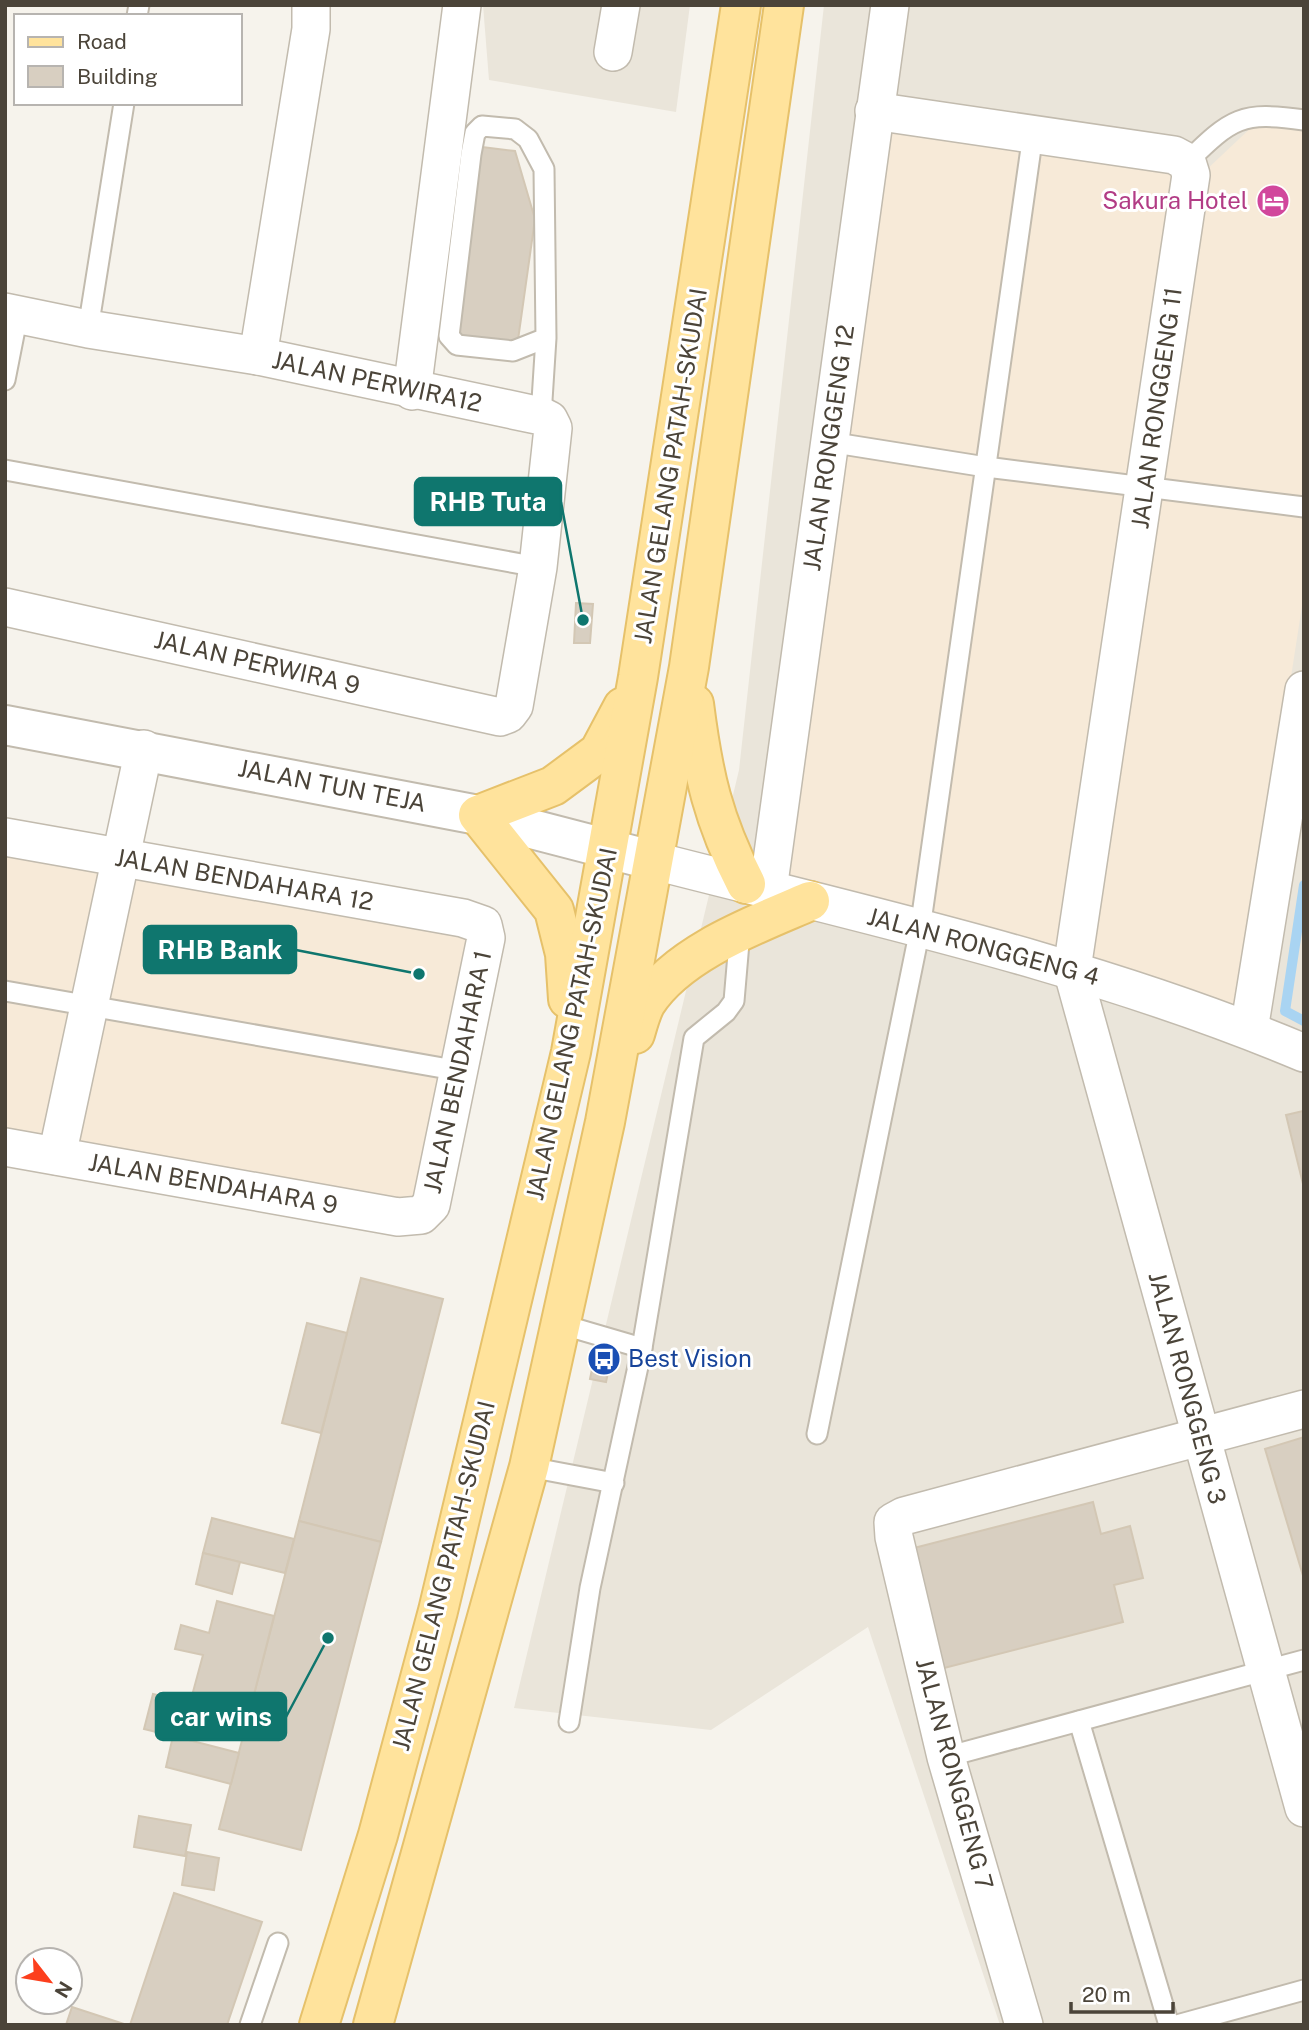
<svg xmlns="http://www.w3.org/2000/svg" width="1309" height="2030" viewBox="0 0 1309 2030" font-family="'Public Sans',sans-serif">
<rect width="100%" height="100%" fill="#f6f3ec"/>
<g fill="#eae5da">
<polygon points="483,5 690,5 676,112 489,80"/>
<polygon points="824,5 1304,5 1304,2025 1000,2025 868,1627 711,1730 514,1708 739,770"/>
</g>
<g fill="#f7ead8">
<polygon points="1256,123 1304,129 1304,593 1239,1013 783,882 884,124 1203,173"/>
<polygon points="5,850 475,936 419,1200 393,1205 5,1133"/>
</g>
<g fill="none" stroke-linecap="round" stroke-linejoin="round">
<polyline stroke="#a9d4f2" stroke-width="10" points="1304,885 1285,1011 1304,1021"/>
</g>
<g fill="#d8cfc1" stroke="#d3c7b4" stroke-width="2">
<polygon points="482,147 515,151 535,219 517,347 455,338"/>
<polygon points="576,603 593,604 590,643 574,643"/>
<polygon points="1303,1111 1304,1111 1304,1188 1286,1115"/>
<polygon points="361,1278 443,1299 381,1542 299,1521"/>
<polygon points="307,1323 347,1333 321,1433 282,1423"/>
<polygon points="598,1340 614,1344 606,1382 590,1379"/>
<polygon points="1304,1437 1304,1579 1265,1449"/>
<polygon points="1093,1502 1101,1534 1130,1526 1143,1578 1114,1585 1123,1622 944,1668 914,1548"/>
<polygon points="212,1518 294,1539 285,1573 203,1553"/>
<polygon points="299,1521 381,1542 301,1850 219,1829"/>
<polygon points="203,1553 240,1562 232,1594 196,1584"/>
<polygon points="217,1601 274,1616 248,1718 190,1703 203,1655 175,1649 181,1625 209,1633"/>
<polygon points="153,1694 198,1705 189,1740 144,1729"/>
<polygon points="173,1736 239,1753 231,1784 166,1767"/>
<polygon points="139,1816 191,1825 185,1856 134,1847"/>
<polygon points="187,1852 219,1858 214,1890 182,1885"/>
<polygon points="174,1893 262,1922 227,2025 130,2025"/>
<polygon points="72,2007 127,2025 66,2025"/>
</g>
<g fill="none" stroke-linecap="round" stroke-linejoin="round">
<defs>
<g id="service">
<polyline points="137,16 139,5"/>
<path d="M1187,162C1232,118 1241,111 1304,120"/>
<polyline points="88,329 124,103"/>
<polyline points="5,380 18,314"/>
<polyline points="541,416 546,338 544,169 528,139 515,129 482,126 475,133 471,154 449,336 457,345 513,351 546,338"/>
<polyline points="829,442 986,467 1304,507"/>
<polyline points="5,470 538,567"/>
<polyline points="5,991 460,1071"/>
<polyline points="560,1324 642,1348"/>
<polyline points="817,1434 920,929 1033,134"/>
<polyline points="529,1467 614,1483"/>
<polyline points="1079,1721 1169,2025"/>
<polyline points="569,1722 590,1588 642,1348 694,1038 726,1012 734,1001 740,931"/>
<polyline points="946,1757 1304,1660"/>
<polyline points="250,2025 278,1943"/>
<polyline points="1177,2025 1304,1990"/>
</g>
<g id="minor">
<polyline points="613,52 621,5"/>
<polyline points="874,111 1174,155 1187,162 1191,175 1072,969 1304,1808"/>
<polyline points="5,312 88,329 258,356 541,416 549,420 553,428 538,567 514,706 508,714 500,717 5,607"/>
<polyline points="258,356 311,29 311,5"/>
<polyline points="412,391 462,5"/>
<polyline points="5,837 463,918 483,925 486,938 431,1205 421,1215 398,1217 5,1147"/>
<path d="M655,861C873,917 1095,965 1304,1053"/>
<polyline points="768,890 890,5"/>
<polyline points="1249,1030 1304,690"/>
<polyline points="57,1156 144,749"/>
<polyline points="1024,2025 946,1757 894,1537 893,1522 904,1516 1304,1409"/>
</g>
<polyline id="tertiary" points="5,725 478,815 655,861"/>
<g id="primary">
<path d="M694,704C703,775 713,820 746,884"/>
<polyline points="568,999 565,954 554,910 478,815 553,786 599,752 623,707"/>
<path d="M635,1034C638,1024 641,1012 646,1003C679,952 757,924 810,901"/>
<polyline points="319,2025 378,1835 438,1611 571,1052 638,677 741,5"/>
<polyline points="373,2025 529,1467 605,1122 689,667 784,5"/>
</g>
</defs>
<use href="#service" stroke="#c2bbae" stroke-width="23"/>
<use href="#minor" stroke="#c2bbae" stroke-width="40"/>
<use href="#tertiary" stroke="#c2bbae" stroke-width="42"/>
<use href="#primary" stroke="#e6c16a" stroke-width="42"/>
<use href="#service" stroke="#fff" stroke-width="19"/>
<use href="#minor" stroke="#fff" stroke-width="37"/>
<use href="#tertiary" stroke="#fff" stroke-width="38"/>
<use href="#primary" stroke="#ffe39c" stroke-width="38"/>
</g>
<defs>
<symbol id="hotel-disc" viewBox="-11 -11 22 22"><circle r="9.5" fill="#d1479c" stroke="#fff"/><path d="M-6-4.5h1.5V1H6V5H4.5V3h-9V5H-6ZM-4 0a1.8 1.8 0 1 1 3.6 0ZM.5 0V-2.5h3Q6-2.5 6 0Z" fill="#fff"/></symbol>
<symbol id="bus-disc" viewBox="-11 -11 22 22"><circle r="9.5" fill="#1a4fb4" stroke="#fff"/><path d="M-5-6H5V4H4V6H2V4H-2V6H-4V4H-5ZM-3.5-4V0h7V-4ZM-3.5 1.2v1.5H-2V1.2ZM2 1.2v1.5H3.5V1.2Z" fill="#fff"/></symbol>
</defs>
<g fill-rule="evenodd">
<use href="#hotel-disc" x="1254" y="182" width="38" height="38"/>
<use href="#bus-disc" x="585" y="1340" width="38" height="38"/>
</g>
<g text-anchor="middle" stroke-width="6" stroke-linejoin="round" paint-order="stroke">
<g font-size="24" fill="#b23c85" stroke="#fff" text-anchor="end">
<text x="1248" y="209">Sakura Hotel</text>
</g>
<g font-size="24" fill="#4b4439" stroke="#fff">
<text transform="translate(377 382) rotate(12)" y="8">JALAN PERWIRA12</text>
<text transform="translate(1157 408) rotate(-82)" y="8">JALAN RONGGENG 11</text>
<text transform="translate(829 448) rotate(-82)" y="8">JALAN RONGGENG 12</text>
<text transform="translate(671 466) rotate(-81)" y="8">JALAN GELANG PATAH-SKUDAI</text>
<text transform="translate(257 663) rotate(13)" y="8">JALAN PERWIRA 9</text>
<text transform="translate(332 786) rotate(11)" y="8">JALAN TUN TEJA</text>
<text transform="translate(244 880) rotate(10)" y="8">JALAN BENDAHARA 12</text>
<text transform="translate(983 947) rotate(15)" y="8">JALAN RONGGENG 4</text>
<text transform="translate(572 1024) rotate(-78)" y="8">JALAN GELANG PATAH-SKUDAI</text>
<text transform="translate(458 1072) rotate(-78)" y="8">JALAN BENDAHARA 1</text>
<text transform="translate(213 1184) rotate(10)" y="8">JALAN BENDAHARA 9</text>
<text transform="translate(1187 1388) rotate(75)" y="8">JALAN RONGGENG 3</text>
<text transform="translate(444 1576) rotate(-76)" y="8">JALAN GELANG PATAH-SKUDAI</text>
<text transform="translate(954 1774) rotate(75)" y="8">JALAN RONGGENG 7</text>
</g>
<g font-size="24" fill="#164399" stroke="#fff" text-anchor="start">
<text x="628" y="1367">Best Vision</text>
</g>
</g>
<path fill="none" stroke="#0f766e" stroke-width="2.5" d="M583 620L561 502M419 974L296 950M328 1638L286 1717"/>
<g fill="#0f766e" stroke="#fff" stroke-width="2.5">
<circle cx="583" cy="620" r="7"/>
<circle cx="419" cy="974" r="7"/>
<circle cx="328" cy="1638" r="7"/>
</g>
<g fill="#0f766e" stroke="#0f766e" stroke-width="2.5">
<rect x="415" y="478" width="146" height="47" rx="7"/>
<rect x="144" y="926" width="152" height="47" rx="7"/>
<rect x="156" y="1693" width="130" height="47" rx="7"/>
</g>
<g font-size="26" text-anchor="middle" font-weight="bold" fill="#fff">
<text x="488" y="511">RHB Tuta</text>
<text x="220" y="959">RHB Bank</text>
<text x="221" y="1726">car wins</text>
</g>
<rect width="1309" height="2030" fill="none" stroke="#4b4439" stroke-width="14"/>
<rect x="14" y="14" width="228" height="91" fill="#ffffff" stroke="#b7b4b0" stroke-width="2"/>
<rect x="28" y="37" width="35" height="10" fill="#ffe39c" stroke="#b7b4b0" stroke-width="2"/>
<text x="77" y="49" font-size="21" fill="#4b4439">Road</text>
<rect x="28" y="66" width="35" height="21" fill="#d8cfc1" stroke="#b7b4b0" stroke-width="2"/>
<text x="77" y="84" font-size="21" fill="#4b4439">Building</text>
<g transform="translate(49 1981) rotate(121)"><circle r="33" fill="#ffffff" stroke="#b7b4b0" stroke-width="2"/>
<path d="M0-5L12 26L0 18L-12 26Z" fill="#fc3f1d"/>
<text y="-10" font-size="19" font-weight="bold" text-anchor="middle" fill="#4b4439">N</text>
</g>
<path d="M1071 2002v10h102v-10" fill="none" stroke="#4b4439" stroke-width="3.5"/>
<text x="1082" y="2002" font-size="21" fill="#4b4439" stroke="#ffffff" stroke-width="5" paint-order="stroke">20 m</text>
</svg>
